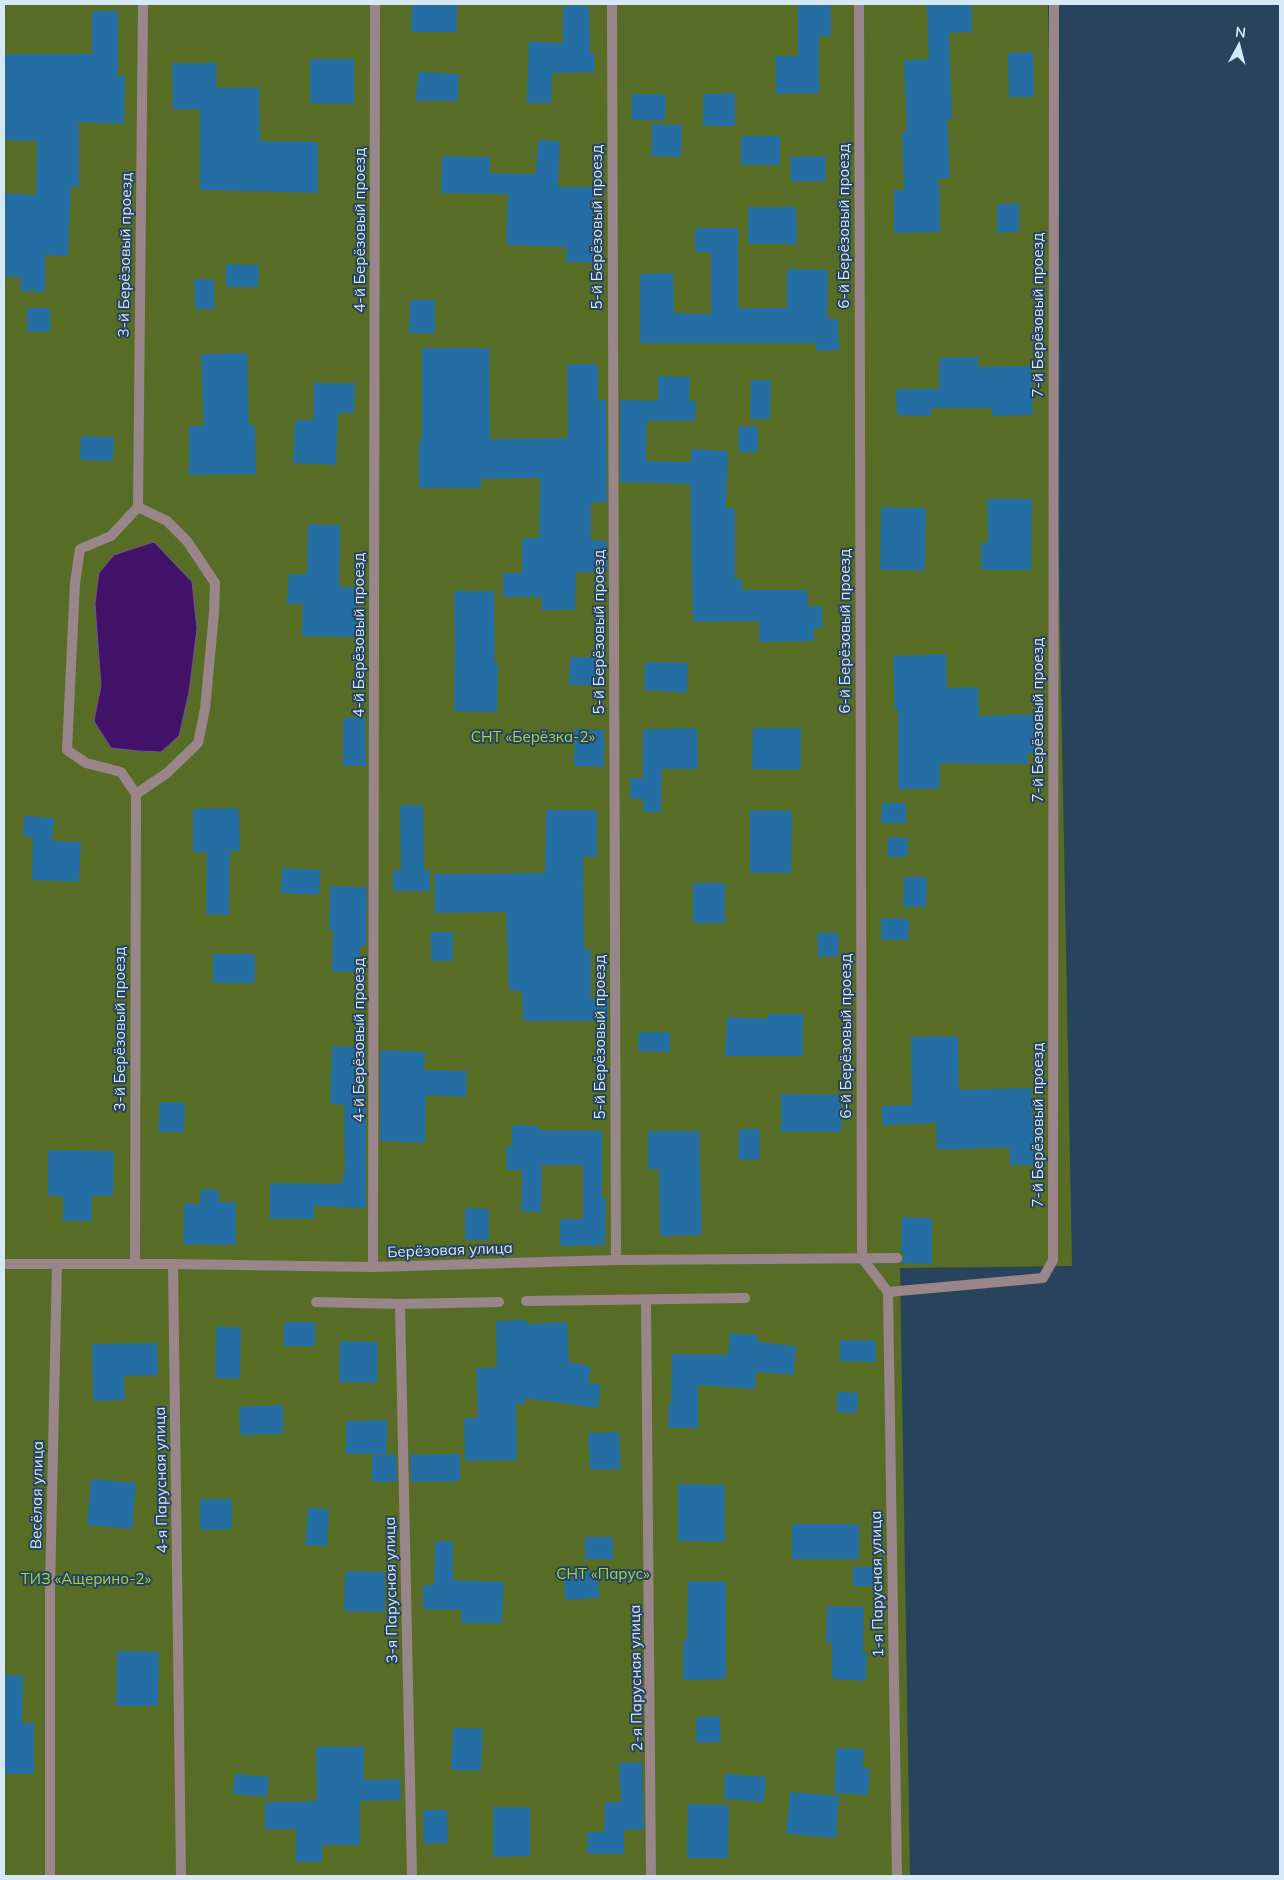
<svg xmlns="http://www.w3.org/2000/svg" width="1284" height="1880" viewBox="0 0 1284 1880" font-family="Mulish,sans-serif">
<rect width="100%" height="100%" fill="#28445c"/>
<polygon fill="#576d25" points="4,4 1048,4 1072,1266 900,1268 910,1876 4,1876"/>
<polygon fill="#411267" stroke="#6e5292" points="154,542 192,582 197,629 189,692 179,736 161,752 139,751 111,748 94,721 101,686 95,604 99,573 114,555"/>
<g fill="#246da3">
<polygon points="412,4 457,4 457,32 411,32"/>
<polygon points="798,4 831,4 831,36 819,36 819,93 776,94 775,56 798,56"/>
<polygon points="927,4 971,4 972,32 949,33 952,119 947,119 950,178 939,178 940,232 894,233 894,190 904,190 902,132 907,132 904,60 929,59"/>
<polygon points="563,6 589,6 590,53 594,53 595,72 552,73 551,103 527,103 529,41 563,43"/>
<polygon points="92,11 118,11 118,76 125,76 124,124 79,122 79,187 71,187 68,256 45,255 45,292 20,291 21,277 4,276 4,193 36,195 37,141 4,140 4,54 92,54"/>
<polygon points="1033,52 1034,97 1009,97 1008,53"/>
<polygon points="310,59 354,59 354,104 310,103"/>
<polygon points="172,63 216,63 217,88 259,87 260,141 318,142 318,193 200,190 200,109 173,110"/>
<polygon points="418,72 459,74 458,101 416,101"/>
<polygon points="735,93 735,126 703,126 703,94"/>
<polygon points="632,94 666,95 665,120 631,120"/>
<polygon points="652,124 682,125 681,157 651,156"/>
<rect x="741" y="136" width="39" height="29"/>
<polygon points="538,140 560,141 558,187 594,187 595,263 566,262 567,247 506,245 508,194 441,193 442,156 490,157 490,173 536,174"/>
<polygon points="825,156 826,181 791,182 790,157"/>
<polygon points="1019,203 1019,232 997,233 997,204"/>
<polygon points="748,207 796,207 797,244 748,244"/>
<polygon points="695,228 738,228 738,308 787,308 787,269 828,270 827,319 838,319 839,350 816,351 816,343 640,343 640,274 673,273 674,313 711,314 711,252 695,252"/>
<polygon points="226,264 259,265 258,287 226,287"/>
<polygon points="194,279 214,279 215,309 195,309"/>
<polygon points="410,300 435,300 435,334 409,333"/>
<rect x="27" y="308" width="23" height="24"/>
<polygon points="422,348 489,348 490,439 568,438 567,364 598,364 598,400 606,400 607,502 591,502 591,540 607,541 607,572 576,572 575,610 542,610 542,597 503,597 503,573 522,573 522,538 539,538 540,478 481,479 481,488 419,488 419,440 422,440"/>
<polygon points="247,353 249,425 255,425 256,474 189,475 189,426 204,426 201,354"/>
<polygon points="978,357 978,367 1031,366 1033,415 992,416 992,408 931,408 931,416 897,415 896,389 939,389 939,358"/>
<polygon points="658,376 690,377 689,401 696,401 695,421 647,421 646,461 691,462 691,449 728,451 726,508 735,508 735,579 742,579 742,590 807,590 808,607 822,606 823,628 814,628 814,641 759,642 759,621 693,622 690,484 620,482 620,400 658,401"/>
<polygon points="751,380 771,380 770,419 750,419"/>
<polygon points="314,383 355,383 354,413 338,413 336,465 293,463 295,420 313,420"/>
<polygon points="758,426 758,452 739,452 738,427"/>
<polygon points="81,436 114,437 113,461 80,460"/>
<polygon points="987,499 1032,499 1031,570 981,570 981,543 988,543"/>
<polygon points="881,507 926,508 925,571 880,570"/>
<polygon points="308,524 340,525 339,587 357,587 357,637 302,636 303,603 287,604 289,574 307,574"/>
<polygon points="454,591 494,591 495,664 498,664 497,712 454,711 455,642"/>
<polygon points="946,654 947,688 978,687 979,716 1038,714 1039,753 1027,753 1028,764 940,763 939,789 898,789 898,710 895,710 893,656"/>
<polygon points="570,657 605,658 604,686 569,685"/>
<polygon points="645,662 688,663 687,693 644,690"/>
<polygon points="365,717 366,766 343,766 343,718"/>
<polygon points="697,728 698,769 662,769 661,812 643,812 643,799 630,799 630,778 643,778 643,729"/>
<polygon points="753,728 801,728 801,770 752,769"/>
<polygon points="575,729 604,730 604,767 574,766"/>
<polygon points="882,803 906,803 906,823 881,823"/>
<polygon points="400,805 423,805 424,870 430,870 430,891 393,891 393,870 401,870"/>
<polygon points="239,808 240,851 230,851 229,915 206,914 207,852 193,852 193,809"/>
<polygon points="546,810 597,810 597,857 583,857 584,949 591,949 591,999 608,999 608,1021 523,1021 522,991 509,991 506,912 435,913 434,874 545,873"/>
<polygon points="750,810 792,811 791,873 750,873"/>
<polygon points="24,816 54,818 52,841 81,842 79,882 32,880 33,837 23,836"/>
<polygon points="888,837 908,838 907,857 887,857"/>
<polygon points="282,868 321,870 319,895 281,893"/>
<polygon points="904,877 927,877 926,907 903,907"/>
<rect x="693" y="883" width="32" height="40"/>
<polygon points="330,886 367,887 366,946 360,946 360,972 332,972 333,930 329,930"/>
<polygon points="881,918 909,919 909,940 881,940"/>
<rect x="431" y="932" width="22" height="29"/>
<polygon points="817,933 838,933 839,956 818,957"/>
<rect x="213" y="954" width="42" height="29"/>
<polygon points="768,1014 803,1014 803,1056 725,1056 727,1017 768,1019"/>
<polygon points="639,1032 670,1032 670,1052 638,1051"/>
<polygon points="958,1036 959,1090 1031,1088 1035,1165 1010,1165 1009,1147 937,1150 936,1123 882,1125 882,1106 912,1105 911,1037"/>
<polygon points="332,1046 366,1047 366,1208 314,1206 314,1219 270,1219 270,1183 342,1184 343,1174 345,1174 344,1105 330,1104"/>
<polygon points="380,1050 425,1052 424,1070 467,1071 466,1097 426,1095 425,1143 380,1141"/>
<polygon points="781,1094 842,1095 841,1132 781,1132"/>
<polygon points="159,1102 185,1103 184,1132 159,1132"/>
<polygon points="512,1125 539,1126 539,1130 602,1131 602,1198 606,1198 605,1245 560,1246 560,1219 583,1219 583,1165 542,1165 541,1212 521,1211 522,1170 507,1170 506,1146 512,1146"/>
<polygon points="739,1129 760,1129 759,1160 738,1159"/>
<polygon points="648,1131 699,1131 702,1235 660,1236 659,1169 648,1169"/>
<polygon points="48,1150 114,1151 113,1196 92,1196 92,1221 63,1221 63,1196 48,1195"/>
<polygon points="201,1189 219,1190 219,1202 236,1202 236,1245 183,1244 184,1203 200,1204"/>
<polygon points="465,1208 489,1209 489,1240 465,1240"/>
<polygon points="902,1217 932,1218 932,1264 901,1263 904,1258 901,1252"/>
<polygon points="527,1320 527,1324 567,1322 569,1362 591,1366 588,1383 601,1384 598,1408 525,1398 526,1404 516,1404 517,1460 465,1461 464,1418 478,1418 476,1368 497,1367 496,1321"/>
<rect x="284" y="1322" width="31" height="24"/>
<polygon points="216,1327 241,1327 240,1379 215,1378"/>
<polygon points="730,1333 758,1335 758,1342 796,1346 794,1375 756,1372 755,1389 698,1385 698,1428 668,1428 669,1404 671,1404 672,1354 728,1355"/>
<polygon points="840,1340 876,1341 876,1362 840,1361"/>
<polygon points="340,1341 378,1342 377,1383 339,1382"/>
<polygon points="157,1343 158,1375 124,1376 125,1400 93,1401 92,1344"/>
<polygon points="837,1392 858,1393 857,1413 837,1412"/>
<polygon points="283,1405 283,1434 240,1435 239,1407"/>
<polygon points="387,1420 387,1454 346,1454 346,1421"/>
<polygon points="619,1432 621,1469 590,1470 588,1433"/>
<polygon points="460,1454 460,1481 411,1482 410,1455"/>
<polygon points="372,1455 396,1455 397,1482 372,1482"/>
<polygon points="91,1479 136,1483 132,1529 87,1525"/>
<polygon points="678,1484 725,1485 725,1542 678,1541"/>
<polygon points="200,1499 232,1499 232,1529 200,1530"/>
<polygon points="308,1507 329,1509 327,1546 305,1545"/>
<rect x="792" y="1524" width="67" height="35"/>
<rect x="585" y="1537" width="28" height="22"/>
<polygon points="435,1541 453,1541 453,1580 504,1582 502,1623 461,1623 462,1610 423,1609 423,1585 434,1585"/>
<rect x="853" y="1567" width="26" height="19"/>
<polygon points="345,1571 385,1572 385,1612 344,1611"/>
<polygon points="598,1571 599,1598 565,1600 564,1573"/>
<polygon points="688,1581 726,1582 726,1679 683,1680 683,1640 687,1640"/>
<polygon points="827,1606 864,1607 863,1653 867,1653 866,1681 832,1679 832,1643 826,1643"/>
<polygon points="117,1651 159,1652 158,1706 116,1706"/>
<polygon points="4,1675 23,1675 22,1723 34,1723 34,1774 4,1774"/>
<polygon points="720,1716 721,1742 696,1743 696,1717"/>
<polygon points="453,1728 483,1729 481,1771 451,1770"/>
<polygon points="364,1746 364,1780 400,1779 401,1800 360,1801 360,1845 322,1845 322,1862 296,1862 296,1829 265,1830 265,1802 317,1801 316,1747"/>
<polygon points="836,1748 864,1749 863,1768 870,1769 868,1795 834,1793"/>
<polygon points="642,1762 644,1830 624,1830 624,1854 587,1854 587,1832 604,1832 605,1802 621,1802 619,1763"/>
<polygon points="235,1774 269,1777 267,1797 233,1794"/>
<polygon points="725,1774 766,1777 764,1802 724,1799"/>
<polygon points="790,1792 839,1796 836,1838 786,1834"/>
<polygon points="688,1804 729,1805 728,1858 687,1858"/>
<polygon points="493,1807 530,1807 530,1856 493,1857"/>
<polygon points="423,1810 447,1810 448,1843 424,1844"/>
</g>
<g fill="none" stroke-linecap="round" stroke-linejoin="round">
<g stroke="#9a868a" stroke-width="10">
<polyline points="888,1292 1043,1278 1053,1260 1054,4"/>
<polyline points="526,1301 745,1298"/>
<polyline points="316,1302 400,1304 499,1302"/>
</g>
<g stroke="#9a868a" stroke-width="10">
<polyline points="612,4 616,1260"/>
<polyline points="859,4 862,1258 888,1292 897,1876"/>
<polyline points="136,794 167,773 198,743 205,709 214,613 215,583 187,541 167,521 138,507"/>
<polyline points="4,1264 173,1264 373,1267 616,1260 897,1258"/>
<polyline points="135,1264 136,794 121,772 86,763 67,750 75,583 80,549 111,536 138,507 143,4"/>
<polyline points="173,1264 181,1876"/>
<polyline points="373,1267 375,4"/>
<polyline points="646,1300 651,1876"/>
<polyline points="400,1304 412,1876"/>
<polyline points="50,1876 50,1590 57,1264"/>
</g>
</g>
<g text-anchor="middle" stroke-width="4" stroke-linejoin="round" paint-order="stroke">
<g font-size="15" fill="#d6e7f6" stroke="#28445c">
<text transform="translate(844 226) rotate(-90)" y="5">6-й Берёзовый проезд</text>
<text transform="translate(597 227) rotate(-90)" y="5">5-й Берёзовый проезд</text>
<text transform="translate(360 230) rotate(-90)" y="5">4-й Берёзовый проезд</text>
<text transform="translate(125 255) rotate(-89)" y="5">3-й Берёзовый проезд</text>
<text transform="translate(1038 315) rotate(-90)" y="5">7-й Берёзовый проезд</text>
<text transform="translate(845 631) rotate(-90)" y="5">6-й Берёзовый проезд</text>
<text transform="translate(599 632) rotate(-90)" y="5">5-й Берёзовый проезд</text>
<text transform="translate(359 635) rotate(-90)" y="5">4-й Берёзовый проезд</text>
<text transform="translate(1038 720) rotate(-90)" y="5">7-й Берёзовый проезд</text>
<text transform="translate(120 1029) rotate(-90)" y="5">3-й Берёзовый проезд</text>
<text transform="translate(846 1036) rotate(-90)" y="5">6-й Берёзовый проезд</text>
<text transform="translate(600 1037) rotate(-90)" y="5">5-й Берёзовый проезд</text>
<text transform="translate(359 1040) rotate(-90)" y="5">4-й Берёзовый проезд</text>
<text transform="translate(1038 1125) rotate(-90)" y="5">7-й Берёзовый проезд</text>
<text transform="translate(450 1250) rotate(-2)" y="5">Берёзовая улица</text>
<text transform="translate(161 1480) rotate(-91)" y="5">4-я Парусная улица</text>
<text transform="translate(37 1495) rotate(-89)" y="5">Весёлая улица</text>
<text transform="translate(877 1584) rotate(-91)" y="5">1-я Парусная улица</text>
<text transform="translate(391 1590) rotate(-91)" y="5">3-я Парусная улица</text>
<text transform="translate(636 1678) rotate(-91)" y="5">2-я Парусная улица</text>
</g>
<g font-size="15" fill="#a8d24a" stroke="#28445c">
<text x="533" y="742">СНТ «Берёзка-2»</text>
<text x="603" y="1579">СНТ «Парус»</text>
<text x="86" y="1584">ТИЗ «Ащерино-2»</text>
</g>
</g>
<rect width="1284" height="1880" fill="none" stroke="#d6e7f6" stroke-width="10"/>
<g transform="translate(1239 45) rotate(7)" stroke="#28445c" stroke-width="4" paint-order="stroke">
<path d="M0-4L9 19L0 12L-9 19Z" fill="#d6e7f6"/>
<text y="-8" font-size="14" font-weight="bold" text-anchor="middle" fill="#d6e7f6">N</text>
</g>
</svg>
